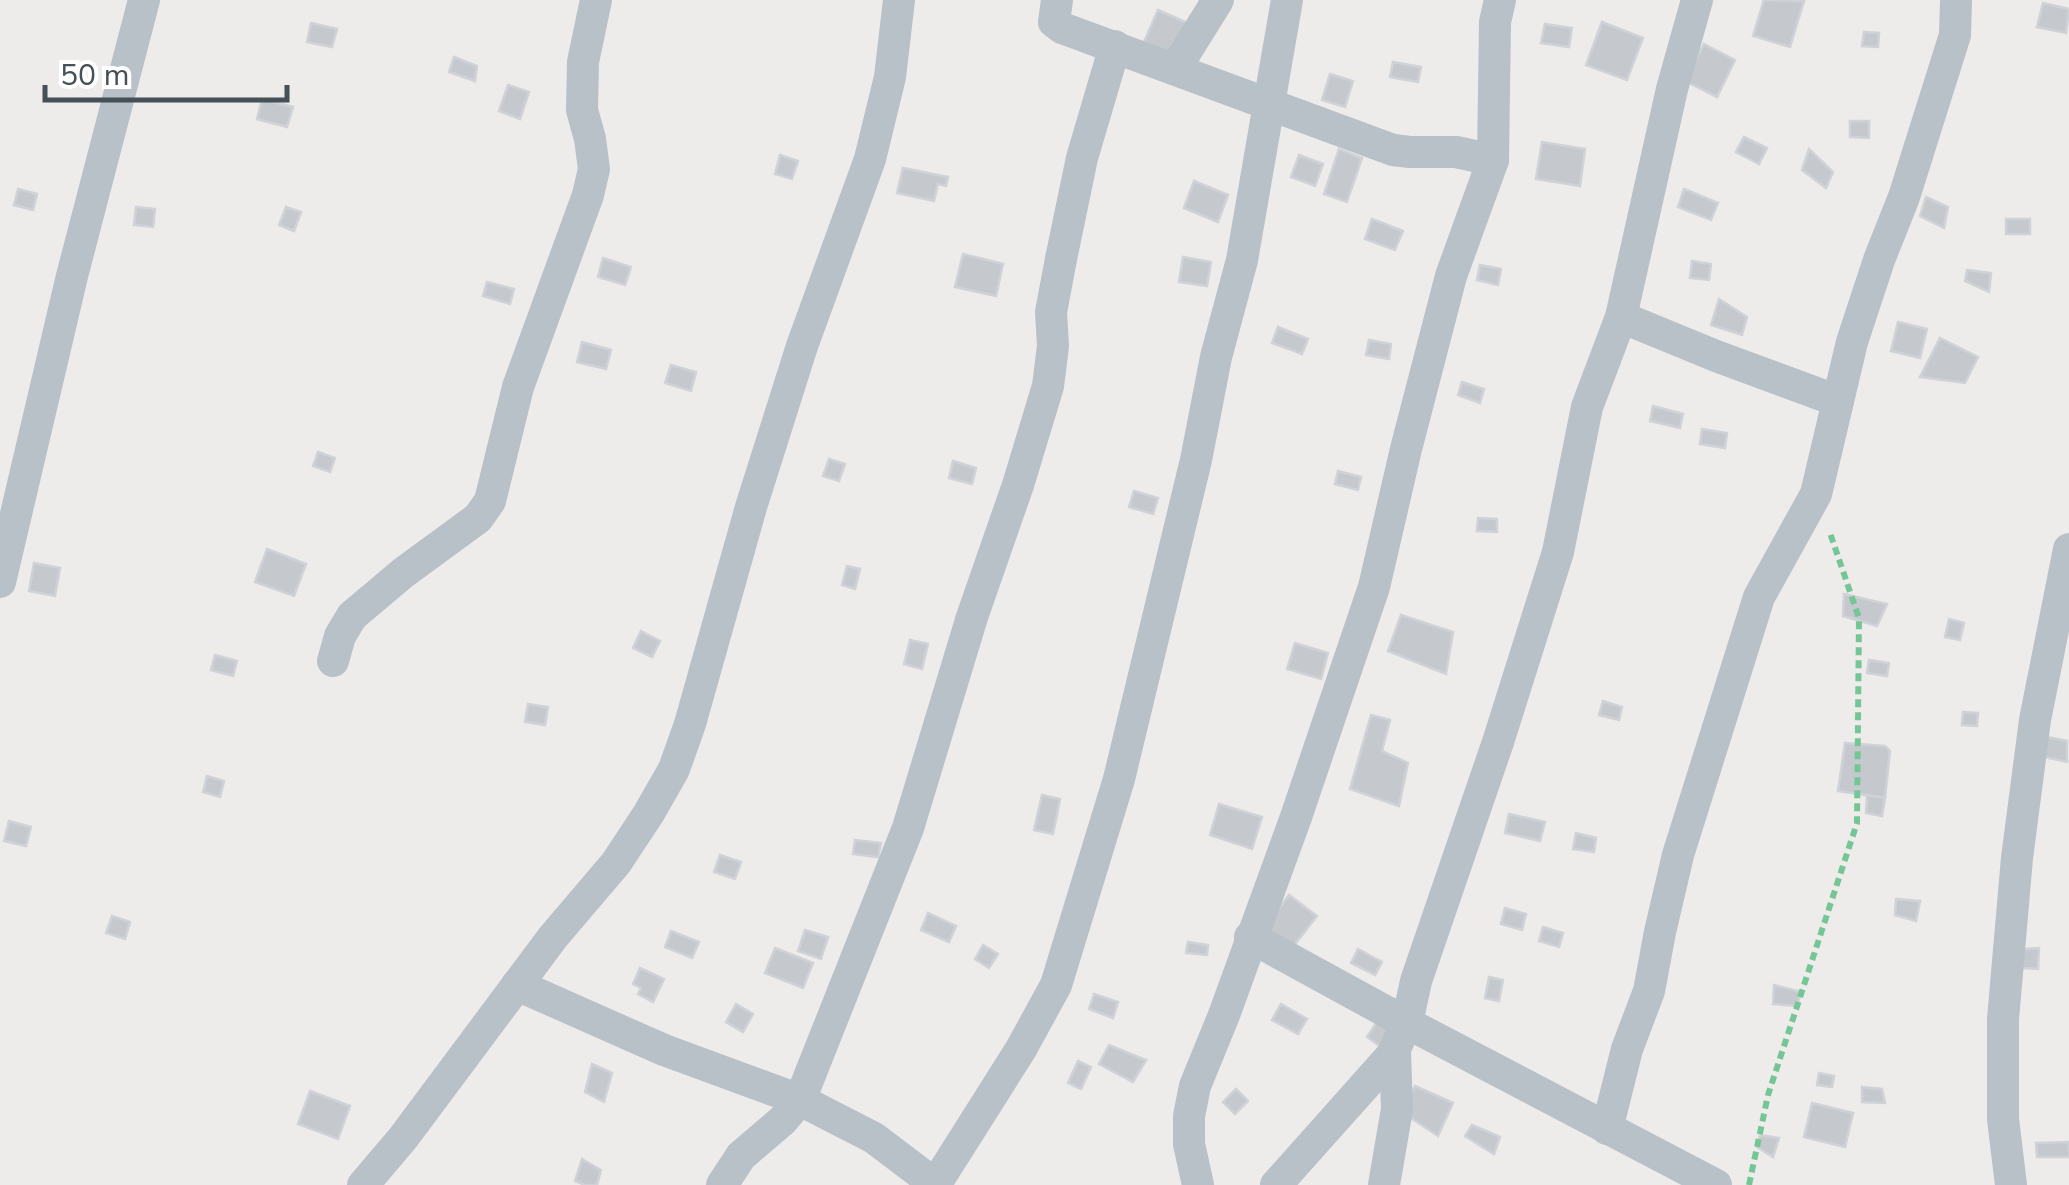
<svg xmlns="http://www.w3.org/2000/svg" width="2069" height="1185" viewBox="0 0 2069 1185" font-family="'Nunito Sans',sans-serif">
<rect width="100%" height="100%" fill="#eeebeb"/>
<g fill="#c5c9ce" stroke="#cfd2d7" stroke-width="2.5">
<polygon points="1764,0 1804,1 1790,47 1753,36"/>
<polygon points="2043,3 2069,9 2066,33 2037,27"/>
<polygon points="1158,10 1192,25 1177,57 1144,42"/>
<polygon points="1602,22 1643,38 1627,80 1586,65"/>
<polygon points="311,23 337,29 332,47 307,42"/>
<polygon points="1545,24 1572,28 1569,47 1541,43"/>
<polygon points="1864,32 1879,33 1878,47 1862,46"/>
<polygon points="1704,44 1735,60 1717,97 1685,81"/>
<polygon points="454,57 477,66 475,81 449,72"/>
<polygon points="1393,62 1421,67 1418,82 1390,77"/>
<polygon points="1330,74 1353,81 1345,107 1322,100"/>
<polygon points="508,85 529,92 520,119 499,111"/>
<polygon points="262,99 293,107 287,127 257,119"/>
<polygon points="1850,121 1869,121 1869,138 1850,137"/>
<polygon points="1744,137 1767,148 1759,164 1736,152"/>
<polygon points="1542,142 1585,149 1580,186 1536,179"/>
<polygon points="1339,149 1362,158 1347,202 1324,194"/>
<polygon points="1809,149 1833,172 1826,188 1802,170"/>
<polygon points="780,155 798,161 792,179 775,174"/>
<polygon points="1299,155 1323,164 1315,186 1291,177"/>
<polygon points="903,168 948,177 946,186 938,184 934,201 897,193"/>
<polygon points="1194,181 1228,195 1218,222 1184,208"/>
<polygon points="18,189 37,194 33,210 14,205"/>
<polygon points="1684,189 1718,203 1711,220 1678,207"/>
<polygon points="1926,197 1948,207 1944,228 1920,216"/>
<polygon points="136,207 155,209 153,227 134,225"/>
<polygon points="286,207 301,212 294,231 279,225"/>
<polygon points="1372,219 1403,231 1395,250 1365,239"/>
<rect x="2006" y="219" width="24" height="15"/>
<polygon points="963,254 1003,264 996,296 955,287"/>
<polygon points="1183,257 1211,262 1207,286 1179,282"/>
<polygon points="603,258 631,267 625,285 598,277"/>
<polygon points="1692,261 1711,264 1709,280 1690,278"/>
<polygon points="1480,265 1501,269 1498,285 1477,280"/>
<polygon points="1967,270 1991,273 1989,292 1965,281"/>
<polygon points="487,282 514,289 510,304 483,296"/>
<polygon points="1719,299 1747,317 1742,335 1711,325"/>
<polygon points="1898,322 1927,329 1920,358 1891,351"/>
<polygon points="1278,327 1308,339 1302,354 1272,343"/>
<polygon points="1940,338 1978,357 1965,383 1920,377"/>
<polygon points="1369,340 1391,344 1389,359 1366,355"/>
<polygon points="582,342 611,350 606,369 577,362"/>
<polygon points="671,365 696,372 691,391 665,383"/>
<polygon points="1462,382 1484,389 1480,403 1458,395"/>
<polygon points="1653,406 1683,414 1680,428 1650,421"/>
<polygon points="1702,429 1727,433 1725,448 1700,444"/>
<polygon points="318,452 335,458 330,472 313,466"/>
<polygon points="829,459 845,464 839,481 823,476"/>
<polygon points="953,461 976,468 972,484 949,478"/>
<polygon points="1338,471 1361,477 1358,490 1335,484"/>
<polygon points="1134,491 1158,498 1153,514 1129,507"/>
<polygon points="1478,518 1497,519 1497,532 1477,531"/>
<polygon points="267,549 306,564 294,596 255,582"/>
<polygon points="34,563 60,568 55,596 29,591"/>
<polygon points="847,566 860,569 855,589 842,585"/>
<polygon points="1844,594 1887,604 1877,626 1843,616"/>
<polygon points="1401,615 1453,632 1446,674 1388,651"/>
<polygon points="1949,619 1964,623 1960,640 1945,637"/>
<polygon points="641,631 660,641 652,657 633,648"/>
<polygon points="910,640 928,644 922,669 904,664"/>
<polygon points="1295,643 1328,653 1321,679 1287,669"/>
<polygon points="215,655 237,661 233,676 211,670"/>
<polygon points="1869,660 1889,663 1887,676 1867,673"/>
<polygon points="1603,701 1622,707 1619,720 1599,715"/>
<polygon points="528,704 548,707 545,725 525,722"/>
<polygon points="1963,712 1978,713 1977,726 1962,725"/>
<polygon points="1371,715 1390,720 1382,751 1408,763 1399,806 1350,789"/>
<polygon points="2033,734 2067,741 2067,762 2031,754"/>
<polygon points="1845,743 1885,746 1890,751 1885,798 1838,791"/>
<polygon points="207,776 224,781 220,797 203,792"/>
<polygon points="1042,795 1060,799 1053,834 1034,830"/>
<polygon points="1867,795 1885,798 1882,816 1866,813"/>
<polygon points="1219,804 1262,817 1252,849 1210,835"/>
<polygon points="1509,814 1545,822 1540,841 1505,833"/>
<polygon points="9,821 31,827 26,846 4,841"/>
<polygon points="1576,833 1596,838 1594,852 1573,849"/>
<polygon points="855,840 881,843 878,857 853,854"/>
<polygon points="720,855 741,862 735,879 714,872"/>
<polygon points="1289,895 1317,916 1292,948 1265,927"/>
<polygon points="1896,899 1920,901 1916,921 1895,915"/>
<polygon points="1505,908 1526,914 1522,930 1501,924"/>
<polygon points="928,913 956,926 949,942 921,930"/>
<polygon points="112,916 130,922 125,939 106,933"/>
<polygon points="1543,927 1563,933 1559,947 1539,941"/>
<polygon points="805,930 828,937 821,959 798,951"/>
<polygon points="671,931 699,942 692,958 665,947"/>
<polygon points="1188,942 1208,945 1207,955 1186,953"/>
<polygon points="983,945 998,954 989,968 975,959"/>
<polygon points="775,948 813,963 803,988 765,973"/>
<polygon points="2039,948 2038,969 2008,967 2009,950"/>
<polygon points="1358,949 1382,962 1375,975 1351,963"/>
<polygon points="640,968 664,979 653,1002 638,994 641,988 633,984"/>
<polygon points="1489,977 1503,980 1499,1001 1485,998"/>
<polygon points="1774,985 1801,992 1797,1006 1773,1004"/>
<polygon points="1094,994 1118,1002 1113,1018 1089,1009"/>
<polygon points="736,1004 753,1014 743,1032 726,1022"/>
<polygon points="1281,1004 1307,1019 1298,1034 1272,1020"/>
<polygon points="1385,1010 1392,1055 1367,1037"/>
<polygon points="1109,1045 1146,1060 1133,1082 1099,1064"/>
<polygon points="1078,1061 1091,1067 1081,1089 1068,1083"/>
<polygon points="592,1064 612,1073 604,1102 585,1092"/>
<polygon points="1819,1073 1834,1076 1832,1087 1817,1085"/>
<polygon points="1415,1086 1453,1103 1438,1136 1402,1112"/>
<polygon points="1862,1087 1882,1089 1885,1103 1862,1102"/>
<polygon points="1236,1089 1248,1101 1235,1114 1223,1102"/>
<polygon points="310,1091 350,1106 338,1139 298,1124"/>
<polygon points="1812,1103 1853,1113 1845,1147 1804,1137"/>
<polygon points="1472,1125 1500,1137 1494,1154 1465,1136"/>
<polygon points="1760,1135 1779,1138 1773,1157 1757,1147"/>
<polygon points="2069,1142 2069,1157 2037,1157 2036,1143"/>
<polygon points="582,1159 601,1170 597,1185 585,1185 575,1181"/>
</g>
<g fill="none" stroke-linecap="round" stroke-linejoin="round">
<polyline stroke="#74c795" stroke-width="6" stroke-dasharray="8 5" stroke-linecap="butt" points="1749,1185 1768,1095 1857,823 1859,618 1830,533"/>
<g stroke="#b7c1c7" stroke-width="32">
<polyline points="1057,0 1054,22 1062,28 1393,150 1410,152 1456,152 1493,160"/>
<polyline points="1175,69 1218,0"/>
<polyline points="1621,317 1716,356 1838,401"/>
<polyline points="0,582 72,276 144,0"/>
<polyline points="333,661 340,636 352,616 403,573 478,518 490,501 518,387 588,195 594,169 590,139 582,110 583,62 596,0"/>
<polyline points="1250,937 1407,1023 1716,1185"/>
<polyline points="517,985 664,1050 800,1100 874,1138 936,1185"/>
<polyline points="1607,1129 1627,1049 1649,991 1660,932 1678,855 1759,597 1816,494 1852,342 1879,260 1904,197 1955,35 1956,0"/>
<polyline points="363,1185 403,1138 553,937 616,863 649,813 674,769 690,724 751,507 802,346 870,159 890,77 899,0"/>
<polyline points="722,1185 741,1156 783,1120 800,1100 908,828 972,617 1018,485 1048,386 1053,346 1051,312 1061,259 1082,158 1115,46"/>
<polyline points="935,1185 1021,1049 1056,985 1119,779 1196,460 1216,357 1242,260 1287,0"/>
<polyline points="1198,1185 1189,1144 1189,1116 1195,1086 1224,1015 1296,817 1374,587 1406,449 1451,276 1493,160 1495,22 1500,0"/>
<polyline points="1276,1185 1392,1055 1407,1023 1416,981 1498,742 1558,552 1587,407 1621,317 1672,89 1697,0"/>
<polyline points="1384,1185 1397,1109 1395,1052"/>
<polyline points="2011,1185 2003,1119 2003,1019 2017,858 2035,720 2069,549"/>
</g>
</g>
<path d="M45 85v15h242v-15" fill="none" stroke="#455057" stroke-width="5"/>
<text x="60" y="85" font-size="30" fill="#455057" stroke="#ffffff" stroke-width="8" paint-order="stroke">50 m</text>
</svg>
